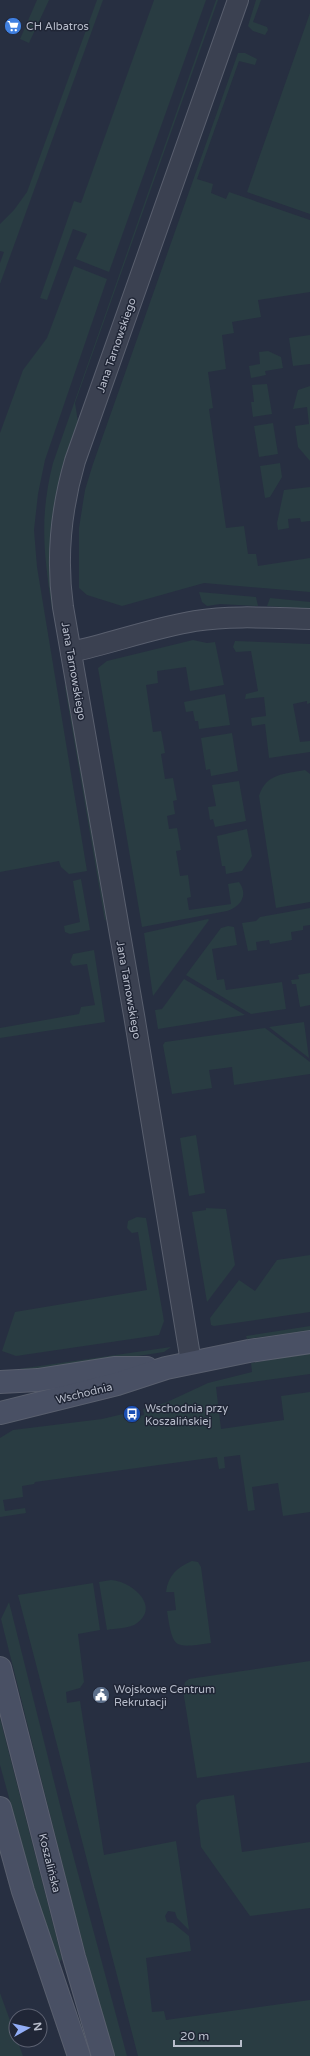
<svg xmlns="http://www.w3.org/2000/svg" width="310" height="2056" viewBox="0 0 310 2056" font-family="'Varela Round',sans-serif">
<rect width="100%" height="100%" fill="#272f41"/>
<g fill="#293c42">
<polygon points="37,0 49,0 29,43 20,39"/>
<polygon points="97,0 103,0 0,284 0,263 4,252 0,251 0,224 14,210 27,192"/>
<polygon points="154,0 206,0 109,272 76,259 87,234 73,229 47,300 40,298 74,201 81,203"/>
<path d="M216,0H218L75,403L78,422L60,479L53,514L50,551L53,609H52C44,554 39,518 53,463Z"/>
<polygon points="256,0 261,0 253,22 267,27 268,30 265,35 253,31 248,26"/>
<polygon points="310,13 310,214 247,192"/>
<polygon points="238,53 245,53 257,59 255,65 239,61 197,179 213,184 211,193 226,199 229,192 310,220 310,292 258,300 261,317 232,322 234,333 222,335 226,369 208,372 213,408 209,409 226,528 244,526 248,554 256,554 258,566 310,558 310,592 204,583 122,606 87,595 79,588 79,528 85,490 93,464"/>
<polygon points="74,266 107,279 45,460 38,494 34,530 37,567 87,871 69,874 61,867 59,861 0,872 0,433 23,370 47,338"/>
<polygon points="310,335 310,364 293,366 289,338"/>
<polygon points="268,351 281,357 283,368 265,371 266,375 251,378 249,366 260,364 259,352"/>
<polygon points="267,384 272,414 253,417 251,402 254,402 252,385"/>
<polygon points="310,386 310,461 298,447 295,426 309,424 307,407 293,409 298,390"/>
<polygon points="273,423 278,454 259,457 254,426"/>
<polygon points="280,463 282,477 270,497 265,498 260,466"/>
<polygon points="310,487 310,521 301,522 300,518 288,519 289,528 278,530 277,523 284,490"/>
<polygon points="199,592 256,597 258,606 220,604 207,606 202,602"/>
<polygon points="270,598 310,602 310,609 267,606"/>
<path d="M193,640L207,643L215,642L224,685L190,691L186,667L157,671L158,683L146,685L153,732L161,731L165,753L161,754L165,779L173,778L177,800L173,801L175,814L167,816L169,829L177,828L181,850L176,851L180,876L188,875L191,897L187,898L189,910L231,904L228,884L239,882C249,896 240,907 227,911L142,927L98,668L107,661Z"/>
<polygon points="235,641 310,644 310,703 307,704 307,701 293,704 300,742 310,741 310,752 269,758 265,724 252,726 251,718 266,716 264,697 245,699 246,694 258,691 251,651 236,652 233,647"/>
<polygon points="66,684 106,919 105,921 65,687"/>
<polygon points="225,694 230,725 199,729 198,721 195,721 193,711 186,712 184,702"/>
<polygon points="232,733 238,771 211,776 210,769 206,770 201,738"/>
<path d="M305,770L310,774V902L276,908L259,796C266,773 285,774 305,770Z"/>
<polygon points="239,781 246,821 215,827 213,819 210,820 208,807 216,806 212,785"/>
<polygon points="247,829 252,856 242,871 226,874 225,866 222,866 217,836"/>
<polygon points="81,879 90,930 70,934 65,932 64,926 80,922 73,881"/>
<polygon points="310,908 310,925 303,926 303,930 291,932 292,940 270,944 269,940 256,942 257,950 248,951 242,923 256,921 260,917"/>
<polygon points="208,919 209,920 153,996 144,933"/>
<polygon points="228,926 234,927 237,945 212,949 217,980 224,979 226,990 282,982 286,1009 251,1014 186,975 221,928"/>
<polygon points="94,950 105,1022 0,1038 0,1028 79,1014 81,1007 95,1005 87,964 73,966 70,962 73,954"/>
<polygon points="310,973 310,1005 300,1007 296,984 292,984 291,980 299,979 298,975"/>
<polygon points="184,979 245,1015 158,1029 155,1010 162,1009"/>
<polygon points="304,1022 309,1058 269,1027"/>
<polygon points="265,1028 310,1062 310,1074 234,1085 232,1067 209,1070 212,1088 172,1094 163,1045 165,1042"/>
<polygon points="196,1135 205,1193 189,1196 180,1138"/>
<polygon points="206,1208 226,1209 235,1265 207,1302 192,1212 206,1210"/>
<polygon points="137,1217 146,1218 164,1321 159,1335 16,1356 2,1351 15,1312 147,1290 138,1232 132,1233 127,1228 128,1221"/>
<polygon points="310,1255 310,1312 214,1326 211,1325 210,1318 239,1280 255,1291 277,1260"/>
<polygon points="310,1326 310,1331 247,1339 246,1336"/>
<polygon points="171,1347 164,1352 32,1372 5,1371"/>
<polygon points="310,1353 310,1374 216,1387 221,1429 284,1420 281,1396 310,1392 310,1512 283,1516 278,1483 252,1487 255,1510 248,1511 240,1455 224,1457 225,1468 219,1469 217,1457 35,1482 34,1484 22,1486 23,1497 3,1500 5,1511 25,1508 26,1513 0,1517 0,1438 13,1430 102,1419 123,1414 125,1420 144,1415 143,1409 165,1403 208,1383 252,1372 251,1363"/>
<path d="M192,1561L198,1562L201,1567L211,1643C174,1648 173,1650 167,1611L176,1610L174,1592H166C168,1576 177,1567 192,1561Z"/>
<path d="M111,1580C131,1581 161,1606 137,1623C130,1629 115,1628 107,1630L99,1582Z"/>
<polygon points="93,1583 100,1630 78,1634 84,1682 80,1688 66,1692 67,1703 80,1701 104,1855 176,1841 189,1930 177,1918 175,1912 168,1911 165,1916 167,1922 173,1923 189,1936 191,1951 146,1958 152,2012 164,2011 166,2020 310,2000 310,2056 138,2056 18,1595"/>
<polygon points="9,1602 65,1825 127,2056 113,2056 76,1918 1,1619"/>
<polygon points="310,1661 310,1762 197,1778 183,1690 185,1682 189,1679"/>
<polygon points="0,1718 62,1959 59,1962 57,1960 34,1888 0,1765"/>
<polygon points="234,1795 242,1852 310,1842 310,1908 250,1916 201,1847 196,1805 201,1800"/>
<polygon points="0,1993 23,2056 0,2056"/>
</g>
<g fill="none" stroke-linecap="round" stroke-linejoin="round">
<defs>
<g id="street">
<path d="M71,652C112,643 153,628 195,621C233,615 272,618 310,619"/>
<path d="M191,1362L134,1015L63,607C56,557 61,509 75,461L238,0"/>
</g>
<g id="secondary">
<polyline points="0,1382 38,1380 114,1368 147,1368"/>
<polyline points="0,1413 117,1384 166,1368 249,1351 310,1342"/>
<polyline points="0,1668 74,1957 103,2056"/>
<polyline points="0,1808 23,1891 79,2056"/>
</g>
</defs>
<use href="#street" stroke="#595f6e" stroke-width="22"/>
<use href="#secondary" stroke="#595f6e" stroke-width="24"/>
<use href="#street" stroke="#3b4151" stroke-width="20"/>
<use href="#secondary" stroke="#495064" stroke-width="22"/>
</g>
<defs>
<symbol id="supermarket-disc" viewBox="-11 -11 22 22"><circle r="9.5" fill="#3f7fe0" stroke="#202636"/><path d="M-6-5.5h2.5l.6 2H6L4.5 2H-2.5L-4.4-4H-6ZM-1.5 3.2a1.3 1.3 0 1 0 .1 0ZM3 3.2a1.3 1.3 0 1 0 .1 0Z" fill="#fff"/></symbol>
<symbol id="bus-disc" viewBox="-11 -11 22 22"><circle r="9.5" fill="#1a4fb4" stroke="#202636"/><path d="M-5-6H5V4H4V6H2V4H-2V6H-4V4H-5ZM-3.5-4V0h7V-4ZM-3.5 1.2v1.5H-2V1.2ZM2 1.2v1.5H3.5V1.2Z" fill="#fff"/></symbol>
<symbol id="civic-disc" viewBox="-11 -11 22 22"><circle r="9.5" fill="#5c6f8a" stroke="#202636"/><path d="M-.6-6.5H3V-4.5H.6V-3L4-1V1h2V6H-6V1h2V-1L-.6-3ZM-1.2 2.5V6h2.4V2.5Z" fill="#fff"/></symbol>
</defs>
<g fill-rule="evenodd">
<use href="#supermarket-disc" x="3" y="16" width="20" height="20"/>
<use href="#bus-disc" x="122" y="1404" width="20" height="20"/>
<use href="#civic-disc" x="91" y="1685" width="20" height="20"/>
</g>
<g text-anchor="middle" stroke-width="3" stroke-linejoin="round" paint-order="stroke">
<g font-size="11" fill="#b8bdcb" stroke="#202636" text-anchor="start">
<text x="26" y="30">CH Albatros</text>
<text x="145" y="1412">Wschodnia przy<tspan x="145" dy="13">Koszalińskiej</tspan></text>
<text x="114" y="1693">Wojskowe Centrum<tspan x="114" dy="13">Rekrutacji</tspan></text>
</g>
<g font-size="11" fill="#b8bdcb" stroke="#202636">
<text transform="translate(116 345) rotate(-71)" y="4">Jana Tarnowskiego</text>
<text transform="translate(74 671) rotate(80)" y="4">Jana Tarnowskiego</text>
<text transform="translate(129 990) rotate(80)" y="4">Jana Tarnowskiego</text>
<text transform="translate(84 1393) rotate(-14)" y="4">Wschodnia</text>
<text transform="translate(50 1863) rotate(76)" y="4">Koszalińska</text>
</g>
</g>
<g transform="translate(28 2028) rotate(82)"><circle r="19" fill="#202636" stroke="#5d6272"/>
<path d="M0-3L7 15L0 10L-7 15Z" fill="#92adf6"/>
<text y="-6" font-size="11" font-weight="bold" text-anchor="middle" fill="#b8bdcb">N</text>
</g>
<path d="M174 2040v6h67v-6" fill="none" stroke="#b8bdcb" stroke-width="2"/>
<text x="180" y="2040" font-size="12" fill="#b8bdcb" stroke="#202636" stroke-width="3" paint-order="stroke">20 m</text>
</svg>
